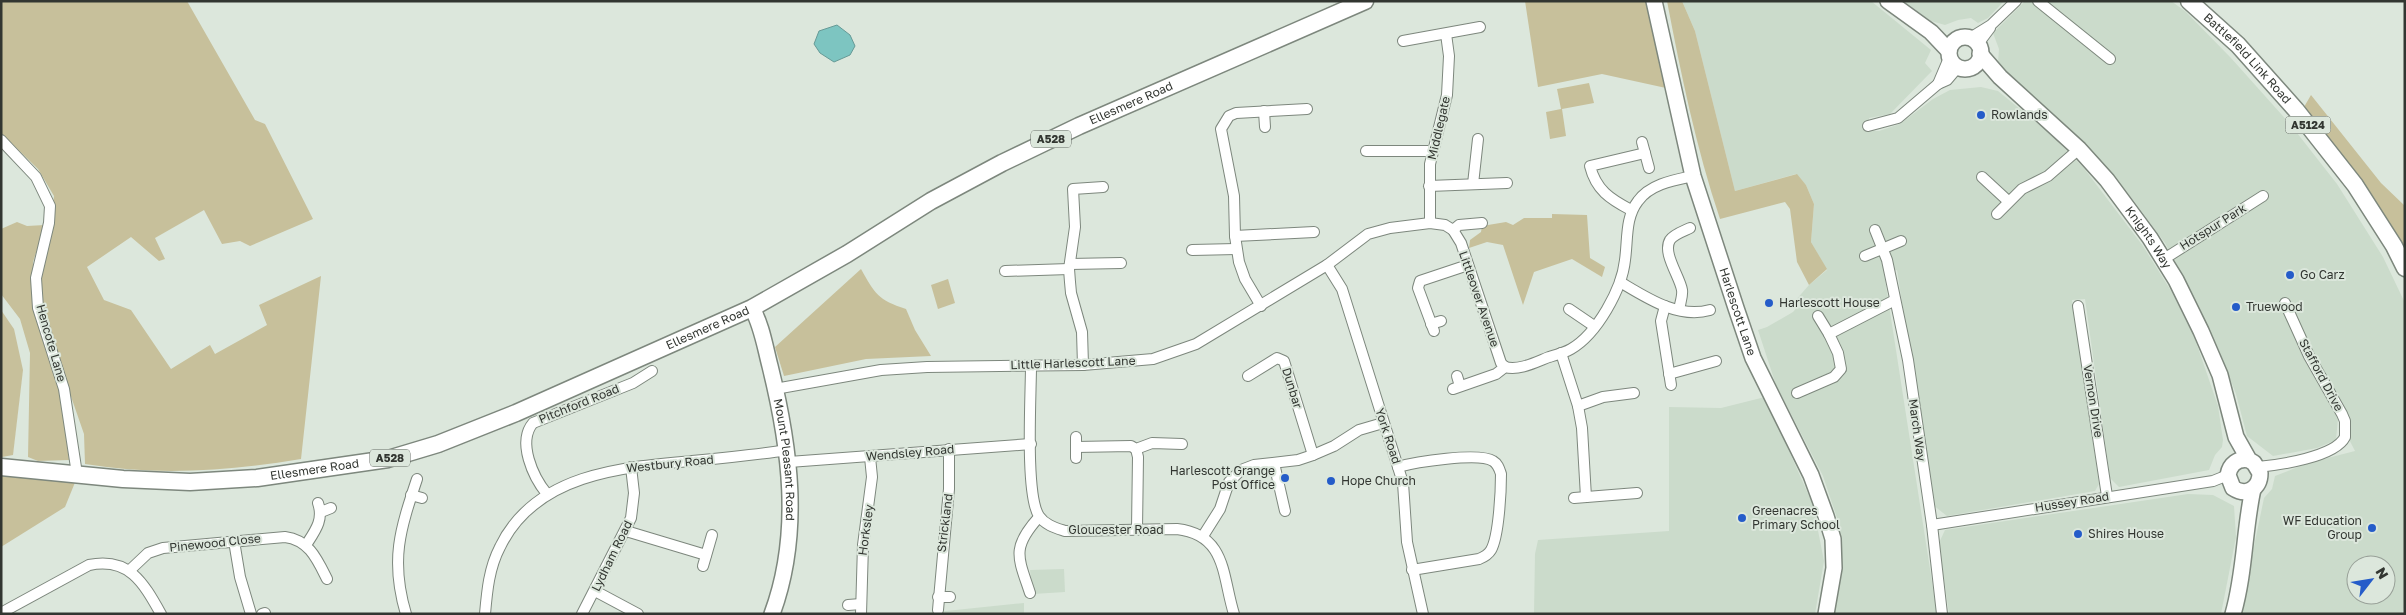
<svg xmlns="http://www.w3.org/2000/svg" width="2406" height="615" viewBox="0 0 2406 615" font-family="'Golos Text',sans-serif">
<rect width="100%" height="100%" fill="#dce7dc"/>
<g fill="#cbdbcb" fill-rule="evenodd">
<polygon points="1682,1 1871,1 1931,50 1925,63 1932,71 1890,114 1869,118 1869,131 1879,131 1900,124 1933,99 1950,90 1981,87 1998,91 2048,132 2083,167 2143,246 2173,294 2195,339 2218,406 2223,440 2222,447 2215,455 2209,470 2119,487 2110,478 2085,299 2072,300 2099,484 2095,491 1947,516 1933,505 1897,270 1884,273 1937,614 1833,614 1839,568 1837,518 1823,476 1776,385 1758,330 1767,327 1793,312 1799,305 1795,301 1809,285 1827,270 1811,242 1814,204 1806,185 1796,174 1735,191 1695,31"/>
<polygon points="1903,1 2004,1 1988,18 1978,23 1971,18 1958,20 1945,25 1931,21"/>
<path d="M2025,1H2171L2185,11L2231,58L2290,124L2337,184L2383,257L2405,303V604L2402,614H2240L2264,498L2272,489L2275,476L2308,463L2355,451L2338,418L2336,440L2317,448L2273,456L2247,436L2236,394L2219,350L2182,274L2165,243L2134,201L2079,139L1998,63L1999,49L1993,33ZM2356,565H2386V595H2356Z"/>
<polygon points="1765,397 1813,505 1824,561 1815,614 1534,614 1535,554 1538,540 1669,531 1669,407 1721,408"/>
<polygon points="2188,494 2213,495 2234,506 2236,537 2221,614 1949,614 1939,543 1945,530"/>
<polygon points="1064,569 1065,592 1033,594 1030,570"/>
<polygon points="1024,603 1024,614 917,614"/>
</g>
<g fill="#c7c09b">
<path d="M1,1H187L255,120L265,124L313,219L250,246L240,241L222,244L204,210L155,238L165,259L159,261L131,237L87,267L104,300L131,310L171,369L210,345L215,354L267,325L259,305L321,276L301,459C229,471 157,476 85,464L84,434L41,310L39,280L51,225L54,196L38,169L1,133Z"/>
<polygon points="1525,1 1648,1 1666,88 1602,74 1538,87"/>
<path d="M1667,1H1682L1695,31L1735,191L1797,174L1806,185L1814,204L1811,242L1827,269L1809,285L1797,262L1790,209L1785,202L1720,219C1696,148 1681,74 1667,1Z"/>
<polygon points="1589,83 1594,103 1562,109 1566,136 1550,139 1546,112 1561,109 1557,89"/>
<polygon points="2311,95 2381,183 2405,206 2405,247 2372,197 2304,107"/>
<polygon points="1552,214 1587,215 1590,258 1605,267 1602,277 1572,259 1534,272 1523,305 1503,245 1487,242 1469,248 1470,240 1481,232 1482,226 1506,222 1513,225 1524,218 1552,218"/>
<polygon points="17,222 27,226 45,225 33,262 32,305 60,391 69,460 38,461 28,457 30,353 20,319 1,294 1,229"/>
<path d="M861,269C875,294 878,300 906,309L915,330L931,356L866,359L784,376L775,347Z"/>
<polygon points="948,279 955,303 938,309 931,285"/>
<polygon points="1,310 14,329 23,370 13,455 2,457"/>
<polygon points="1,471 76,480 65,507 1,547"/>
</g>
<polygon fill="#7dc5c1" stroke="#669a96" points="837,25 850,35 855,46 850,55 834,62 820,53 814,44 819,31"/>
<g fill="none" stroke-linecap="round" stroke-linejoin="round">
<defs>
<g id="street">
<polyline points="2038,1 2110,59"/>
<polyline points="1970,38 1991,25 2016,1"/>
<polyline points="1403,41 1480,27"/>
<polyline points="1978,44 1990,28"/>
<polyline points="1938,84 1949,58"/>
<polyline points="1264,111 1265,127"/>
<polyline points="1868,126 1898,118 1938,84 1947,80 1958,67"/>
<polyline points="1,140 36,177 50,206 49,223 36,278 38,308 64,389 77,474"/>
<polyline points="1642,142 1649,168"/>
<polyline points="1366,151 1432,151"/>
<polyline points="1982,177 2008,201"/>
<polyline points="1473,184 1478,139"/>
<polyline points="1429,186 1507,183"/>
<path d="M1631,210C1610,199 1596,190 1590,166L1645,153"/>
<polyline points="1997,214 2022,189 2048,176 2079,149"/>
<polyline points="1430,223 1430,164 1447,95 1449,56 1446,34"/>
<polyline points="1453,230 1461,243 1501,363 1505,367"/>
<polyline points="1875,230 1887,260 1908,360 1932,525 1942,614"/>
<polyline points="1235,236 1314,232"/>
<polyline points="1192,250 1236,249"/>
<polyline points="1865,256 1901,241"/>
<polyline points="2164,259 2263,196"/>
<polyline points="1070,264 1121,263"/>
<polyline points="1327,265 1342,289 1403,483 1407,542 1423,614"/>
<polyline points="1005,271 1069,269"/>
<path d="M1620,282C1647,298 1678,319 1710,310"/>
<polyline points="1261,306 1245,279 1239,262 1235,236 1234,196 1221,129 1229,116 1236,113 1307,109"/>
<polyline points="1665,306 1661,321 1671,385"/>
<polyline points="2078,306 2107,496"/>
<polyline points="1569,309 1594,326"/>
<path d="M1679,310C1680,303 1683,296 1682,290C1680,277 1662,253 1670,240C1674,234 1684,231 1690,228"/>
<polyline points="1818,316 1829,334"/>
<polyline points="1431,324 1441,321"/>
<polyline points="1434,331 1418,288 1420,281 1468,265"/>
<polyline points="1561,353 1578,406 1582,428 1586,497"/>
<polyline points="1083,365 1082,332 1071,293 1070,282 1069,269 1075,227 1073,189 1103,187"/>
<path d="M1031,366C1031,395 1025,495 1039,516C1045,525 1056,528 1065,531L1177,529C1227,535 1222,576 1234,614"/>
<path d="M1505,367C1519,371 1536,362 1549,357C1556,355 1564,353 1571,349C1597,334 1622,289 1625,260C1628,239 1625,218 1638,201C1650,184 1674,180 1693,176"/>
<polyline points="1669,374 1716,361"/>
<polyline points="1248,376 1277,358 1284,361 1313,455"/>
<polyline points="1457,376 1460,386"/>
<polyline points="775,389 881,370 927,367 1083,365 1153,359 1196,344 1327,265 1368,234 1390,228 1430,223 1445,225 1453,230 1459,225 1482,223"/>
<polyline points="1453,389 1496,374 1505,367"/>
<polyline points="1797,393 1834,377 1841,369 1838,353 1829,334 1895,300"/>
<polyline points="1578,406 1603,397 1634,393"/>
<polyline points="1076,437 1076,458"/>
<polyline points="1076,447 1131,446 1136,449 1152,443 1182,444"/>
<polyline points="1136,449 1138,457 1137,529"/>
<polyline points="789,462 1031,444"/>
<polyline points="1274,463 1285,511"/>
<path d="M1398,467C1415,462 1479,452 1493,461C1498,464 1499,468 1501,474C1501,490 1499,536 1491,550C1488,555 1484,557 1479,559L1412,570"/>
<path d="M2258,467C2279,465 2335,457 2345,437V421L2342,414L2309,356L2285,303"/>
<path d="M547,494C533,477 517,442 533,423L633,383L652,371"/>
<polyline points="411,495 422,498"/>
<polyline points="1574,498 1637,493"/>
<polyline points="321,512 331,508"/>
<polyline points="1932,525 2213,481 2228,475"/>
<polyline points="626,531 706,555"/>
<polyline points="1203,536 1220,509 1229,482 1241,470 1254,465 1298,460 1313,455 1334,446 1359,430 1383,423"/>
<polyline points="234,541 240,577 251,614"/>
<path d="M306,545C315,531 324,520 318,503"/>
<polyline points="703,566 712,535"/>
<path d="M130,570L148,553L163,548L285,537C309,540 317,559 327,579"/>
<polyline points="595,591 638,614"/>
<path d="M1030,593C1018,557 1011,548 1039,517"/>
<polyline points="938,597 950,597"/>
<polyline points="848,605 861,604"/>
<polyline points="938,610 949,489 949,449"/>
<path d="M1,613L89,565C129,557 143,582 161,614"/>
<polyline points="262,614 265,613"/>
<path d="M406,614C390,560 400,530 417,479"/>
<path d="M485,614C487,591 489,568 500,547C535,474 622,467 692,461C724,458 756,455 787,450"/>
<polyline points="582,614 631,518 634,493 631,467"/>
<polyline points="861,614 863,545 872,477 870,457"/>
</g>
<g id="secondary">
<path id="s1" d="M1654,1L1693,176L1736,308L1753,358L1811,475L1826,516L1833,539L1834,568L1826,614"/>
<polyline points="1888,1 1931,32 1949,51"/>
<circle cx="1965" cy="53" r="16"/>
<path id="s2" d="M1980,54L2000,77L2079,149L2107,180L2150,238L2176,280L2201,331L2220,375L2236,437L2249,460L2254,463L2260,473C2260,488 2247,497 2233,488L2228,475C2230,464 2238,458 2249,460"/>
<path id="s3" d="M752,308C762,326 765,347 770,366C790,447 802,533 772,614"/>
<path d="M2233,614C2245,573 2244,530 2253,489"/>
</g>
<g id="primary">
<path id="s4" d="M2189,1L2238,45L2296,110L2355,185L2394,246L2405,268"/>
<path id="s5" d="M1,467L123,479L190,482L257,478L388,459L438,444L516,413L752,308L847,254L931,201L1002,163L1079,126L1365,1"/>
</g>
</defs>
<use href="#street" stroke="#7d877d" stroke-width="12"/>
<use href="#secondary" stroke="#7d877d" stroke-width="18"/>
<use href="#primary" stroke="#7d877d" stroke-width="19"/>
<use href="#street" stroke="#fff" stroke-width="10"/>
<use href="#secondary" stroke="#fff" stroke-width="15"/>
<use href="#primary" stroke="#fff" stroke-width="16"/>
</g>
<g fill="#255cc9" stroke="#dce7dc" stroke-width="2">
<circle cx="1981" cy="115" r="5"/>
<circle cx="2290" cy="275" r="5"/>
<circle cx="1769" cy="303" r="5"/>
<circle cx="2236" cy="307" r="5"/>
<circle cx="1285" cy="478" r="5"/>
<circle cx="1331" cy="481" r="5"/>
<circle cx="1742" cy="518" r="5"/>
<circle cx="2372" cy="528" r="5"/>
<circle cx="2078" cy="534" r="5"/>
</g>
<g text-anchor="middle" stroke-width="4" stroke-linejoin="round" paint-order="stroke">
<g fill="#dce7dc" stroke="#656b64" stroke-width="1">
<rect x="2285.5" y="116.5" width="45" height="17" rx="4"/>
<rect x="1031" y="130.5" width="40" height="17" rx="4"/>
<rect x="370" y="449.5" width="40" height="17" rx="4"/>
</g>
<g font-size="11" font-weight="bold" fill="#323631">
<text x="2308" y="129">A5124</text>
<text x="1051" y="143">A528</text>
<text x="390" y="462">A528</text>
</g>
<g font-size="12" fill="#323631" stroke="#dce7dc">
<text dy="4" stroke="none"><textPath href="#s4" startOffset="82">Battlefield Link Road</textPath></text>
<text dy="4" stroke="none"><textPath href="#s5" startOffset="1215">Ellesmere Road</textPath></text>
<text transform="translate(1439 128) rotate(-77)" y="4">Middlegate</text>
<text transform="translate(2213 227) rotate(-32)" y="4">Hotspur Park</text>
<text dy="4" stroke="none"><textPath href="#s2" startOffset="250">Knights Way</textPath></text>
<text transform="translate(1479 299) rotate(71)" y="4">Littleover Avenue</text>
<text dy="4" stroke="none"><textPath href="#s1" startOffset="322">Harlescott Lane</textPath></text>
<text dy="4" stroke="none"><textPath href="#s5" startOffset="735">Ellesmere Road</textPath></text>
<text transform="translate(51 343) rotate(74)" y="4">Hencote Lane</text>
<text transform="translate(1073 363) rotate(-2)" y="4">Little Harlescott Lane</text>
<text transform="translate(2321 375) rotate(62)" y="4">Stafford Drive</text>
<text transform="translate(1292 388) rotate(73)" y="4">Dunbar</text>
<text transform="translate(2093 401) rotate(81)" y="4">Vernon Drive</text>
<text transform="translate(579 404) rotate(-22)" y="4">Pitchford Road</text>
<text transform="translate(1917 430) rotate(82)" y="4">March Way</text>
<text transform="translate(1388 436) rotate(72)" y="4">York Road</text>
<text transform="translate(910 453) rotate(-5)" y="4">Wendsley Road</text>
<text dy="4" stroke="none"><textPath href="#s3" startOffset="156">Mount Pleasant Road</textPath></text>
<text transform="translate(670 464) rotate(-6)" y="4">Westbury Road</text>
<text dy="4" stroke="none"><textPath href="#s5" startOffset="315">Ellesmere Road</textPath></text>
<text transform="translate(2072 502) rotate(-9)" y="4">Hussey Road</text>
<text transform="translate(945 523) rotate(-83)" y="4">Strickland</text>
<text transform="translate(866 530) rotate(-82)" y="4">Horksley</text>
<text x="1116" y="534">Gloucester Road</text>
<text transform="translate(215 543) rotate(-6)" y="4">Pinewood Close</text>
<text transform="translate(612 556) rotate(-64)" y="4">Lydham Road</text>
</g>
<g font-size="12" fill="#323631" stroke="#dce7dc" text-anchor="start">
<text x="1991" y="119">Rowlands</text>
<text x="2300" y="279">Go Carz</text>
<text x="1779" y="307">Harlescott House</text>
<text x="2246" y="311">Truewood</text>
<text x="1275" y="475" text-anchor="end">Harlescott Grange<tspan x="1275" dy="14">Post Office</tspan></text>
<text x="1341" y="485">Hope Church</text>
<text x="1752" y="515">Greenacres<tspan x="1752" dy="14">Primary School</tspan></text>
<text x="2362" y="525" text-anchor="end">WF Education<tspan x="2362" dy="14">Group</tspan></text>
<text x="2088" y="538">Shires House</text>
</g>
</g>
<rect width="2406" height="615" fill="none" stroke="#323631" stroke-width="5"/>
<g transform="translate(2371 580) rotate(59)"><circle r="24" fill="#dce7dc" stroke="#98a098"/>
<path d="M0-4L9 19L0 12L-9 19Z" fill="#255cc9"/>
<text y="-8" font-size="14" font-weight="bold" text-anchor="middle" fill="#323631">N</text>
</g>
</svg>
